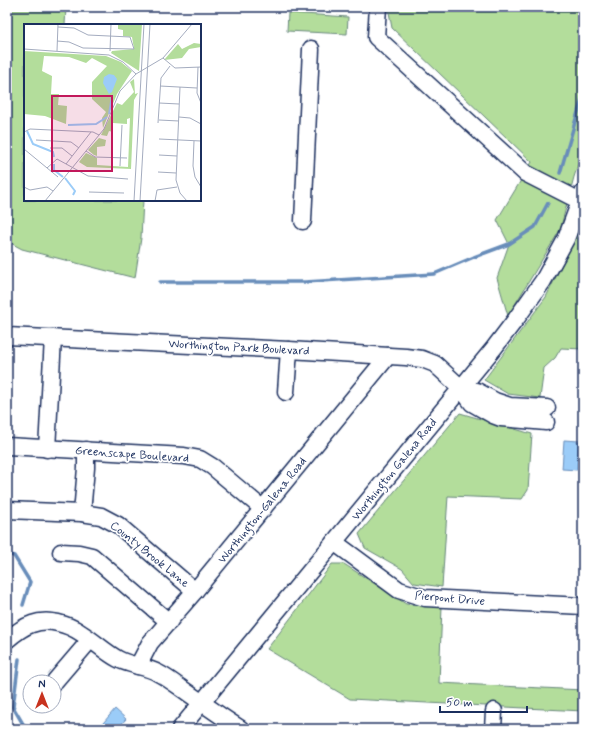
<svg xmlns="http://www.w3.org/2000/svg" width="590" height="736" viewBox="0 0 590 736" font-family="Mynerve,sans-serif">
<rect width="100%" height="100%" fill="#fff"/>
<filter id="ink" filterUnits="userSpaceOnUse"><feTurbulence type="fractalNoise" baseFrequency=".025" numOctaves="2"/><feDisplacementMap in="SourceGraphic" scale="8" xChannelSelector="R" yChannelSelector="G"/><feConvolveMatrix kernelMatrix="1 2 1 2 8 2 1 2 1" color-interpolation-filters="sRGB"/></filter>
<g filter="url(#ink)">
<g fill="#b3dd9b" stroke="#67867c">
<polygon points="7,7 66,7 65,25 25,25 25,200 143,200 141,238 135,278 22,249 7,241"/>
<polygon points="388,7 583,7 583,150 574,177 560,230 508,316 497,278 509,244 497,220 532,162 392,28"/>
<polygon points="288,13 348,17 347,34 287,31"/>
<polygon points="583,222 583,349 561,348 555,358 544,368 540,398 508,394 484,380 546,297"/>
<polygon points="460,413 532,434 528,490 522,499 448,496 442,587 414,583 402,569 365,548 359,534"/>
<polygon points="332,564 344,564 406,604 442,607 439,683 583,690 583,711 350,699 267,649"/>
</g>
<g fill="#9bccf8" stroke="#688dba">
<polygon points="564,440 579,441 577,470 562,469"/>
<polygon points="115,709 126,719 117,729 98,729"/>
</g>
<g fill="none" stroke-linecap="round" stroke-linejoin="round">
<g stroke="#688dba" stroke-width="3.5">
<polyline points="560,173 583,95"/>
<polyline points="160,282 305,282 434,274 474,257 509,244 535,227 548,203"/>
<polyline points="7,554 14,556 30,582 23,605"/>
<polyline points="19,659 13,707 26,729"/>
</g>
<defs>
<g id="minor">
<polyline points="378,7 376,37 525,173 580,201"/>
<polyline points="303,221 311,49"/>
<polyline points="7,336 289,350 406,357 422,359 435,364 461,388 472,403 493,415 501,418 546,422"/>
<polyline points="461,388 477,391 495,401 510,406 547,408"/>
<polyline points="286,392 289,350"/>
<polyline points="7,446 184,456 200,459 213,467 263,509"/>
<polyline points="47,449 53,338"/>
<polyline points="7,510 82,513 101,516 118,525 195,591"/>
<polyline points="82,513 86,468 86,450"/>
<polyline points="334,542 399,590 425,598 583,606"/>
<polyline points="61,552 79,553 92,556 169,622"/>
<path d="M7,640C14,634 23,627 32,624C48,618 68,624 81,633C94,641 105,652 118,659C131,666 146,666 158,673C166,677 174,683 181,688C201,702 220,716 241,729"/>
<polyline points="138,666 150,643 195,591 388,356"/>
<polyline points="55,681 90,640"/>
<polyline points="180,729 494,348 516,319 543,281 566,239 583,193"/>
<polyline points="493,729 494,711"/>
</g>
</defs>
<use href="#minor" stroke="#1b2f5e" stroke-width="19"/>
<use href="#minor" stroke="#fff" stroke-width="16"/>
</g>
</g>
<g text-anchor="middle" stroke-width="3.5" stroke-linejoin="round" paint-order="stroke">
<g font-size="12" fill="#1b2f5e" stroke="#fff">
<text transform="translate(239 347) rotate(3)" y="4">Worthington Park Boulevard</text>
<text transform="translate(132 454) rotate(4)" y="4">Greenscape Boulevard</text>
<text transform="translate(394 469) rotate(-51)" y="4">Worthington Galena Road</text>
<text transform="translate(262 510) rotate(-51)" y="4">Worthington-Galena Road</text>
<text transform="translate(150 554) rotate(39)" y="4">County Brook Lane</text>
<text transform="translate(450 598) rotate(5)" y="4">Pierpont Drive</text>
</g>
</g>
<g transform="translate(24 24)">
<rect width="177" height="177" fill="#fff"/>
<path d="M94,0H118L115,47L87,29L88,27L110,25L108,13L99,12V6L94,5ZM170,19L177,20V23L165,25L158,34L140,36L154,20L158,25ZM0,27L82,32L97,38L108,47L93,70L79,104L78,94L82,88L68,75V58L83,42L68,34L62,39L45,33L20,32L18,47L28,52L27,70H35L34,81L43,82L42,100L21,92L0,90ZM110,55L111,70L114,69L110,76L107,145L63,143L55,138L62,129L73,134V141L104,143L106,94L103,95V100L89,99V108L85,107L83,112L77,111L93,79L98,81L110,68L106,58ZM75,114L82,116L81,122L73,123V132L70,131L64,126Z" fill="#b3dd9b"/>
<path d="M85,50L90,51L93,55L88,68L85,70L79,59L80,53Z" fill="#9bccf8"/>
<path fill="none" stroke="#9bccf8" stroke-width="2" d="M85,90L88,72M44,101L72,100L83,93M3,107L9,120L29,128L30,133M30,140V146L39,153M41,154L51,167L49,171"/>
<path fill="none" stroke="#a4acbf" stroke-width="1" d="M33,17L45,18L59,24L110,25L106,13L64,11L50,4L34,3M0,25L85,31L99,38L112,50L139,34L168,0M33,27L34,0M86,27L87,0M139,34L151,44L177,43M174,43L173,69L177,79M136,62L173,64M156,63L152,156L156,169L163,177M135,79L155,80M155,93L166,94L177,100M135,96L155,97M134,99L137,54L146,42M0,108L6,105L69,108L75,111M135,115L177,117M12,116L47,118L55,124M170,117L169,142L171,153L177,163M26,124H38L48,132M0,125L34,153M62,127L71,133L103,134M135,131L153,132M42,140L67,108M96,142L98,101M23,144L33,135L64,152L104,155M134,148L152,149M0,163L6,166L23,163L29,167M65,168L100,169M21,177L80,105L96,67L112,50M110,177L120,0M116,177L126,0M131,177L133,166L153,163"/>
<path fill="#c2185b" fill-opacity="0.15" stroke="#c2185b" stroke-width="2" d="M28,72H88V147H28Z"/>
<rect width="177" height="177" fill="none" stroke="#1b2f5e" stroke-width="2"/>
</g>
<rect width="590" height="736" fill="none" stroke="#fff" stroke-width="24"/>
<rect x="12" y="12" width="566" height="712" fill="none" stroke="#1b2f5e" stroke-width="1.5" filter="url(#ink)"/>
<g transform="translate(42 694)"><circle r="19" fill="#ffffff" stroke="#a4acbf"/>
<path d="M0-3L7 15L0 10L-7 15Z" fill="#c8321e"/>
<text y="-6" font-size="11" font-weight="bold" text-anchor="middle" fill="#1b2f5e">N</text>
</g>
<path d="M440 706v6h87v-6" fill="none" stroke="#1b2f5e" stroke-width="2"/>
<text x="446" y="706" font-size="12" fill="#1b2f5e" stroke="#ffffff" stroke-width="3" paint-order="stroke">50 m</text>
</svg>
